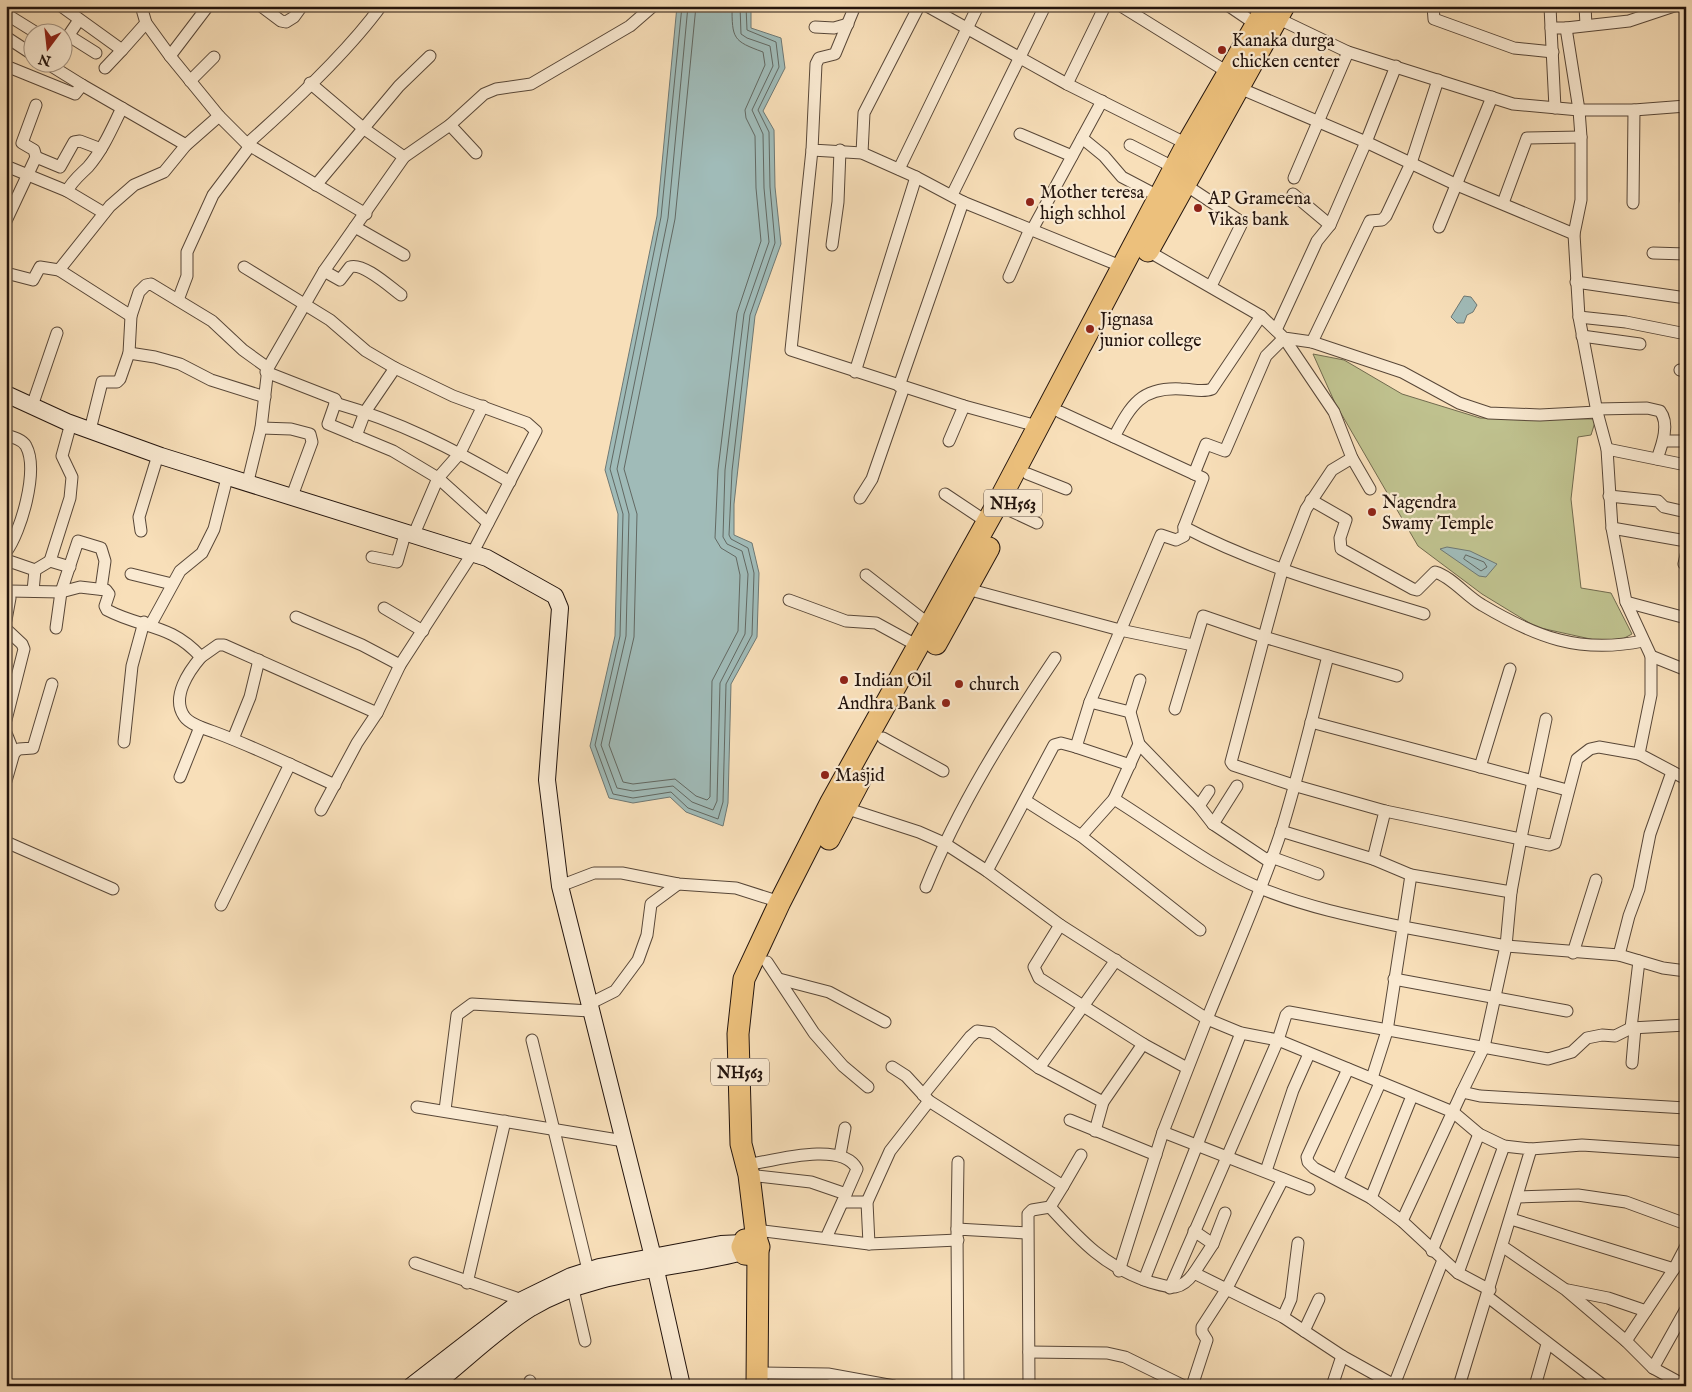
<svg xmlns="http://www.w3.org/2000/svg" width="1692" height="1392" viewBox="0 0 1692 1392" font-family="'IM FELL English',serif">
<rect width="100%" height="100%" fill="#f8dfb9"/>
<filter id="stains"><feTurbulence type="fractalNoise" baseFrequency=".004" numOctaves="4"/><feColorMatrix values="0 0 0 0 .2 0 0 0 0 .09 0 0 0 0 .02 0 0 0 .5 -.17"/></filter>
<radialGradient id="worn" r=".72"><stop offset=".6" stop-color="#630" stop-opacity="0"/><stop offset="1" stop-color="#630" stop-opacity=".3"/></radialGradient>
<polygon fill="#bfc18e" stroke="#716a4e" points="1313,354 1344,360 1402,394 1480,418 1596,419 1591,435 1578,437 1571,499 1581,588 1611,593 1632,634 1613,644 1536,627 1482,594 1418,546 1335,403"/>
<g fill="#a0bbb8" stroke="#6e7874">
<polygon points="677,6 751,6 751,28 781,38 785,68 763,111 774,130 775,187 781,244 755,316 734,504 734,535 752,543 759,573 757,637 731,684 728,803 723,826 686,812 670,797 633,803 609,798 590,746 615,636 618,514 605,470 657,216"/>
<polygon points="1464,296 1471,297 1477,305 1473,312 1467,315 1464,323 1457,323 1451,317"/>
<polygon points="1447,547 1470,551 1497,564 1486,577 1479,576 1440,549"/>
</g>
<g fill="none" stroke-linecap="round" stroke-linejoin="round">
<g stroke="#626862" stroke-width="1">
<polyline points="682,6 661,217 610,469 623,514 620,636 595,745 613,794 633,798 671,792 688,808 718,819 723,802 726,684 752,635 754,573 748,548 731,539 729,535 732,471 750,315 775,243 770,187 769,132 758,110 779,67 776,42 747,30 746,6"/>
<polyline points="688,6 668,218 617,469 629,514 626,636 601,745 617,788 633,791 673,786 692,802 713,810 717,801 720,683 745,634 748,574 742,551 727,544 723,537 725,470 744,314 769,242 764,188 763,134 752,110 773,66 770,46 747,38 741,34 740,6"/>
<path d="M696,6L675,219L624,469L637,514L634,637L609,745L623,782L633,784L675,779L696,796L707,800L710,797L712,681L738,631L740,575L736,557L721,548L715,538L718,470L737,313L761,241L756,188L755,136L746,118L745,110L765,65L763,52C733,41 732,39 732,6"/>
<polygon points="1466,555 1484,562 1487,567 1481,571 1464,559"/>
</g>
<defs>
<g id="street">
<polyline points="61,6 122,50 146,23"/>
<polyline points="141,6 146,23 170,56 219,116 247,144 366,214"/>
<polyline points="261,6 281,21 286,22 294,17 302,6"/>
<polyline points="855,6 835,54 819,58 816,64 812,150 862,153 916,177 963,202 1123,267"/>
<polyline points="927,6 1067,84 1187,144"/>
<polyline points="1121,6 1229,73"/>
<polyline points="1229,6 1257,25"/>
<polyline points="1433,6 1434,19 1514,48 1553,52"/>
<polyline points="1550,6 1551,28 1566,28 1579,110 1581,137 1581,200 1574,234 1579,317 1597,412 1607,449 1612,528 1626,602 1651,656 1651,695 1639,754 1686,779"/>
<polyline points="1585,6 1586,25"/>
<polyline points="6,14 35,32"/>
<polyline points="1277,18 1348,52 1513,104 1579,110 1634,110 1686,106"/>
<polyline points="815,27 834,28 848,24"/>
<polyline points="1551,28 1555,108"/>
<polyline points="1566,28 1629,21 1674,6"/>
<polyline points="69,36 96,53"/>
<polyline points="6,37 32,54"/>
<polyline points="62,45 79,20"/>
<polyline points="170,56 208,6"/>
<polyline points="45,62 82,85"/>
<polyline points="6,66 75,94 82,85 186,145"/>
<polyline points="105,68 122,50"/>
<polyline points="190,81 214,57"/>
<polyline points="310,83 363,128 404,157"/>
<polyline points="1067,84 1105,6"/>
<polyline points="1237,87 1366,142 1457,185 1574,234"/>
<polyline points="36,105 22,143 34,150 36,157"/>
<polyline points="450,125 476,153"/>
<polyline points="1020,134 1072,156"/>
<polyline points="1082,138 1104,156 1122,177 1160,197"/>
<path d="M247,144C291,105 346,54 381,6"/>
<polyline points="1130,145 1175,168"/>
<polyline points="812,150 791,350 964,406 1037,426"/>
<polyline points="862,153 864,113 919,6"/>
<polyline points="6,166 67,191"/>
<polyline points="899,169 978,6"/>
<polyline points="1294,178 1348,52"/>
<polyline points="1181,182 1237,219 1241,225 1211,286"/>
<polyline points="316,185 399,86 430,56"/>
<polyline points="1293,194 1330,225"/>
<polyline points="952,195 1045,6"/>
<polyline points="1686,201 1686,106"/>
<polyline points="1503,203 1527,138 1581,137"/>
<polyline points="1633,203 1634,110"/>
<path d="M104,213L67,191C73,180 80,175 88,167C103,150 112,128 122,108"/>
<polyline points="6,221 36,157 60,167 74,142 80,141 101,149"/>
<polyline points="355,227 404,255"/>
<polyline points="1439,227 1492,97"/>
<polyline points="1032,230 1102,101"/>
<polyline points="832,245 838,202 840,150"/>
<polyline points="1148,251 1261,316 1284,338 1312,342 1402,372 1459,403 1489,413 1540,415 1597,412"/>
<polyline points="1653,253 1686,254"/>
<polyline points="244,267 330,320 366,351 395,368 453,396 527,423 536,431 472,554 400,665 377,713 357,743 321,810"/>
<polyline points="59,270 131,316"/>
<path d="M324,271L340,280L350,267C363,262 390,287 401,295"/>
<polyline points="6,273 33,280 40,267 59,270 110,206 134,185 164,172 186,145 219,116"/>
<polyline points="1009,277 1030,229"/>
<polyline points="1576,282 1686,298"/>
<polyline points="178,300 187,276 187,252 213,195 250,146"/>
<polyline points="1579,317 1626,322 1686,334"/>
<polyline points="1276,330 1317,241 1330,225 1366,142 1396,66"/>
<polyline points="1582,336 1640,344"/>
<polyline points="1312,342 1370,221 1382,220 1386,216 1411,163 1438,80"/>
<polyline points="129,353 155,357 180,364 211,380 265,397"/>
<polyline points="1680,370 1686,371"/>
<polyline points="266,372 335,399 336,401 328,424 393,451 438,478 488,523"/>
<polyline points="855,372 916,177"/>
<polyline points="905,388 899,386 963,202"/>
<path d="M335,403C398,421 454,449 510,482"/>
<polyline points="32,406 57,333"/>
<path d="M1597,409L1647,408L1660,411C1670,424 1662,445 1657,459"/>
<path d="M1060,412L1203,478L1184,527C1260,567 1342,589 1424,614"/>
<polyline points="261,428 291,429 310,434 312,442 292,496"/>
<polyline points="90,430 102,382 117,382 120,379 129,353 131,316 139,292 146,285 151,284 212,321 243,350 268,368"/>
<path d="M6,435C13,437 23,440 26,446C39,470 21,532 6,552"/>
<polyline points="356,436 365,412 395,368"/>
<path d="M1114,437C1131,405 1141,387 1181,389C1192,389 1202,393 1212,389L1261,316"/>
<polyline points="949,441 964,406"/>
<polyline points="1664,441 1686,441"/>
<polyline points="1607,449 1686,465"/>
<polyline points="1028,474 1066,489"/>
<polyline points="1194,474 1206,444 1225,451 1266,356 1284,338 1334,412 1352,458 1370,489"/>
<polyline points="247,485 261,428 268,368 324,271 404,157 450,125 484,94 496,89 531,84 630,26 653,6"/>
<polyline points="945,494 987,522"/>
<polyline points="1609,496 1658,501 1664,507 1686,512"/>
<polyline points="860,498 872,479 904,387"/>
<path d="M1311,500L1346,520L1340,538L1341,549L1413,589L1417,590L1435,572C1452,577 1466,596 1482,605C1536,637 1579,654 1643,641"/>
<polyline points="1009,510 1037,523"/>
<polyline points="1612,528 1686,541"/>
<polyline points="141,531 139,517 158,455"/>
<polyline points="414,534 438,478 460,453 483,406"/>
<polyline points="372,557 397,562 406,531"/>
<polyline points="6,560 35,570 33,591"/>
<polyline points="50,561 70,498 72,477 62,456 71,423"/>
<polyline points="1684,564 1686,555"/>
<polyline points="35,570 50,561 70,567"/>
<polyline points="131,574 172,584"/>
<polyline points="866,575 930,625"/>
<polyline points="967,589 1120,630 1193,645"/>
<polyline points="6,591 9,591 10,598 6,620"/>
<path d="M9,591L61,592L80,587L106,590L109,594L105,606L107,610C143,629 170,623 201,657L218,645H224L377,713"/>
<polyline points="789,600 846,621 876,623 918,646"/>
<polyline points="1626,602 1686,618"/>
<polyline points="384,608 423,631"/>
<polyline points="296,617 362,645 400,665"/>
<polyline points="151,624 180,571 202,553 214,529 227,478"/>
<polyline points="56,628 61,592 78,541 101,548 105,561 101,589"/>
<polyline points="6,629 22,644 24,649 6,720"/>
<polyline points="1328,656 1397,676"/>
<polyline points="1651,656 1686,670"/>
<path d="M201,657C189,671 171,697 184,716C189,724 205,729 214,732C255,747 295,767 335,785"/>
<polyline points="1090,702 1130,712"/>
<polyline points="1175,709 1203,616 1264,637 1282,571 1306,509 1332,470 1352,458"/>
<polyline points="1311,722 1567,790"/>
<polyline points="6,733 14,753 6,781"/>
<polyline points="883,738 943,771"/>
<polyline points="233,739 250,697 259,660"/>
<polyline points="124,742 132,666 144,622"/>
<polyline points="1139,744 1130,712 1140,680"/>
<polyline points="14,753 19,749 33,748 52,684"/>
<polyline points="1130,765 1076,747 1090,702 1161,535 1176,540 1184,536 1184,527"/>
<polyline points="1480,767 1510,669"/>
<polyline points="180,777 200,727"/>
<polyline points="1114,799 1139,744 1199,806 1213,824 1270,862"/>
<polyline points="1026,801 1081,836 1200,930"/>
<polyline points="1199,806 1209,791"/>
<path d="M842,807L919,832L944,843L987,871L1060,925L1207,1019C1232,957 1260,895 1281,832C1299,774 1313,714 1328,656L1264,637L1231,762L1233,765L1293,785L1385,811L1373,859"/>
<polyline points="1385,811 1549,845 1555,843 1577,759 1590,749 1599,747 1639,754"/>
<polyline points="1213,824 1237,786"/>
<polyline points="1281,831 1373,859 1411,875 1511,892"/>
<path d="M1081,836L1114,799C1161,828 1210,867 1260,888C1306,907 1355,917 1403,927L1387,1031L1372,1078"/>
<polyline points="6,842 113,889"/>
<polyline points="1271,857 1318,874"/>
<polyline points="987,871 1054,745 1061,743 1076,747"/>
<polyline points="1411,875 1403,927 1506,946 1619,955 1663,968 1686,971"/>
<polyline points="560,886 594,873 622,873 678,884 736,888 780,902"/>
<path d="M926,887C959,805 1006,731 1055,658"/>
<polyline points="221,905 290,764"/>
<polyline points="1060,925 1034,967 1039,978 1143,1044 1187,1068"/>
<polyline points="1573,953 1596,880"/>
<polyline points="1619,955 1629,916 1639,889 1650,834 1672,772"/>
<polyline points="767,962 814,1033 843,1066 868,1087"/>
<polyline points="779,979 829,992 885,1022"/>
<polyline points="1394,979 1567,1011"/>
<polyline points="589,1004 615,991 638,960 647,935 651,904 678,884"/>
<polyline points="1631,1028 1639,961"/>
<polyline points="532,1040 588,1270"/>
<polyline points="1632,1063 1635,1028"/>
<path d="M892,1067L906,1076L929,1101L1063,1186L1050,1207C1081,1241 1105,1267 1150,1282C1171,1288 1180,1292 1194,1273L1283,1317L1342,1356L1396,1386"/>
<polyline points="1039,1068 1116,960"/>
<polyline points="1348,1069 1307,1157 1308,1162 1314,1168 1371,1198 1402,1221 1458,1273 1490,1290"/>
<polyline points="1462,1092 1484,1047 1506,946 1511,892 1521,838 1546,719"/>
<polyline points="923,1095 970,1037 977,1031 992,1033 1039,1068 1103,1102 1095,1131"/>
<polyline points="1103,1102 1143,1044"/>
<polyline points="417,1107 624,1141"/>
<polyline points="445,1110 457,1015 472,1004 590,1011"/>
<polyline points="1070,1120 1156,1155"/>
<polyline points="1163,1132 1309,1189"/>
<polyline points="1531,1149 1582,1145 1686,1152"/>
<polyline points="840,1155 845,1128"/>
<path d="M747,1165C772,1161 843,1140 857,1169L846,1194"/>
<polyline points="1266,1171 1293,1090 1309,1054"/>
<polyline points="749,1175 811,1182 846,1194 826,1238"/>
<polyline points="1338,1179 1380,1083"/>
<polyline points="1063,1186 1081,1155"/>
<polyline points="1517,1197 1578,1195 1626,1202 1686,1224"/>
<polyline points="1371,1198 1412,1096"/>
<polyline points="843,1202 867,1202"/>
<polyline points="1511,1219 1674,1269"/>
<polyline points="1402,1221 1462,1092 1480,1096 1686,1108"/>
<polyline points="957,1229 958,1162"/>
<polyline points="756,1230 869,1244 958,1240"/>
<polyline points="1194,1231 1213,1244"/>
<polyline points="869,1244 867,1202 890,1151 929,1101"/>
<polyline points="1502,1246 1566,1290 1626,1341 1653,1368 1686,1386"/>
<polyline points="1432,1251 1479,1134"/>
<polyline points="415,1263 522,1300"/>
<polyline points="1119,1271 1163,1132 1207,1019 1241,1033 1278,1040 1453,1112 1479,1134 1504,1146 1531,1149 1459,1386"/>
<polyline points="1194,1273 1213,1244 1225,1213"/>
<polyline points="1458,1273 1504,1146"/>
<polyline points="1144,1280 1241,1033"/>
<polyline points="467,1283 505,1121"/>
<polyline points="1170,1288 1278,1040 1286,1015 1289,1012 1548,1059 1572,1052 1587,1038 1602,1035 1615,1036 1631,1028 1686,1025"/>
<polyline points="573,1289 585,1341"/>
<polyline points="1568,1290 1608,1298 1646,1311"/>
<polyline points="1488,1297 1604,1386"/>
<polyline points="1283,1317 1291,1299 1298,1243"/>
<polyline points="1304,1331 1319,1299"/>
<polyline points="1626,1341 1674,1269 1686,1246"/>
<polyline points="1029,1352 1107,1353 1125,1357 1184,1386"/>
<polyline points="1653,1368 1686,1309"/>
<polyline points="757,1373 828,1374 894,1386"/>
<polyline points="1394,1385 1443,1260"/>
<polyline points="529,1386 530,1381"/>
<polyline points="958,1386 957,1229 1027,1233"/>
<polyline points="1029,1386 1028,1214 1032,1210 1050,1207"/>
<polyline points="1192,1386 1207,1340 1202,1332 1202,1327 1226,1290 1283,1179"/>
<polyline points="1332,1386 1342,1356"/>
<polyline points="1535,1386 1547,1344"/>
</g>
<g id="secondary">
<polyline points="6,394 67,422 161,456 487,558 555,596 560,608 547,780 560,886 653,1257 682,1386"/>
<polyline points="411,1386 522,1300 571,1276 599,1267 721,1244 743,1243"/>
<path d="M433,1386C466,1360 496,1330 531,1308C595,1270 673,1270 743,1252"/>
</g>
<g id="highway">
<polyline points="1148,251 1284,6"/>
<polyline points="936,644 989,548"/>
<polyline points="829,839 860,780"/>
<polyline points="757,1241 753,1239 745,1240 742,1247 745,1254 755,1255 759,1247 757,1241 749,1175 741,1144 738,1034 744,979 780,902 831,802 1000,499 1187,144 1267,6"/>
<polyline points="757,1386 758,1252"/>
</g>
</defs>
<use href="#street" stroke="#584738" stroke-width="13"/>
<use href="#secondary" stroke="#23140d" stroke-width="18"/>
<use href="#highway" stroke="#23140d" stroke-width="23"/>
<use href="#street" stroke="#faead2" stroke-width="11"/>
<use href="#secondary" stroke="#faead2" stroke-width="16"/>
<use href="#highway" stroke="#ecc07c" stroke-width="21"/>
</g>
<g fill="#8f2418" stroke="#faead2" stroke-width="2">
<circle cx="1222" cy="50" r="5"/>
<circle cx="1030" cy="202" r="5"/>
<circle cx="1198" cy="208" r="5"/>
<circle cx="1090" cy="329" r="5"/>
<circle cx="1372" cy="512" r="5"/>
<circle cx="844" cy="680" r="5"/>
<circle cx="959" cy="684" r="5"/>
<circle cx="946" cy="703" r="5"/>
<circle cx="825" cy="775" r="5"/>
</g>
<g text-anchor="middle" stroke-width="4.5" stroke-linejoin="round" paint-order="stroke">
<g fill="#faead2" stroke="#645448" stroke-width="1">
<rect x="984" y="489.5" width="58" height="27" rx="4"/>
<rect x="711" y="1058.5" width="58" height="27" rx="4"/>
</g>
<g font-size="16" font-weight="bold" fill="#23140d">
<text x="1013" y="509">NH563</text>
<text x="740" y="1078">NH563</text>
</g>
<g font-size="18" fill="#23140d" stroke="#faead2" text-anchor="start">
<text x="1232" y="46">Kanaka durga<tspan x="1232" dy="21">chicken center</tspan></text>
<text x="1040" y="198">Mother teresa<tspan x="1040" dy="21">high schhol</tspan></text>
<text x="1208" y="204">AP Grameena<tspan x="1208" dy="21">Vikas bank</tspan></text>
<text x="1100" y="325">Jignasa<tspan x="1100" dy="21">junior college</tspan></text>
<text x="1382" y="508">Nagendra<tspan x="1382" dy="21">Swamy Temple</tspan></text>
<text x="854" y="686">Indian Oil</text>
<text x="969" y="690">church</text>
<text x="936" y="709" text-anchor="end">Andhra Bank</text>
<text x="835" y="781">Masjid</text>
</g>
</g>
<rect width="1692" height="1392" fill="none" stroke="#f8dfb9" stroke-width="25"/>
<rect x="8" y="8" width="1677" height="1377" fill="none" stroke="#23140d" stroke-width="2.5"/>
<rect x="12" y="12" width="1667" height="1367" fill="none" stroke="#23140d"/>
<g transform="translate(48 48) rotate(195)"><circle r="24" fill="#faead2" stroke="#a49483"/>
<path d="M0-4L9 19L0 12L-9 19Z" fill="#8f2418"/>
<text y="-8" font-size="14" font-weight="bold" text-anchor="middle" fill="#23140d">N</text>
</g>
<rect width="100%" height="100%" filter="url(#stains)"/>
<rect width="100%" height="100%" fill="url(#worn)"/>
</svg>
